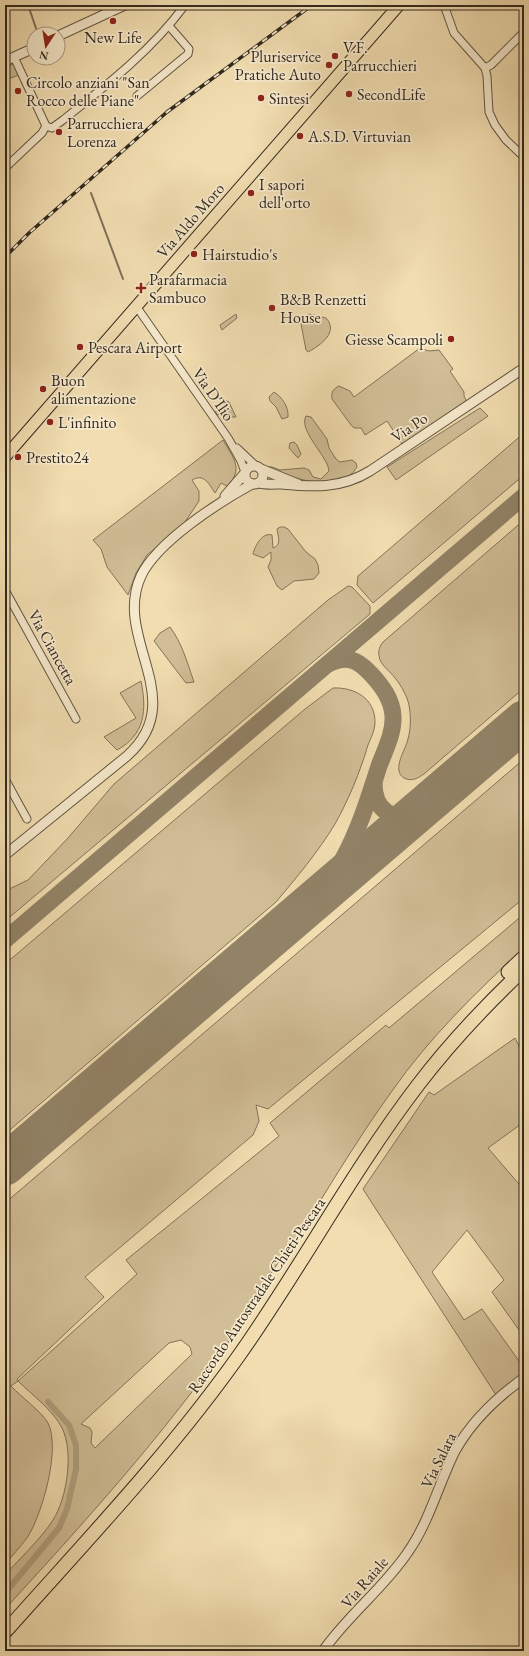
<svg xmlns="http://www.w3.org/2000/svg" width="529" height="1656" viewBox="0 0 529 1656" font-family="'EB Garamond',serif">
<rect width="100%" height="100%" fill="#f1ddb0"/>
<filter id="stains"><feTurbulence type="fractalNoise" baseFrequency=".005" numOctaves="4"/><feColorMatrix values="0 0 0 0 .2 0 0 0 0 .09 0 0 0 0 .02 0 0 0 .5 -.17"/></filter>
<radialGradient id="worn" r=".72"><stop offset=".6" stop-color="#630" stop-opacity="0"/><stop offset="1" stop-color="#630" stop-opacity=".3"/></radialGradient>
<g fill="#d1be97" stroke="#82745a" fill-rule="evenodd">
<polygon points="13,64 19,75 5,80 5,68"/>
<polygon points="236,314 237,318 222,330 220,325"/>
<path d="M309,314L326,318C339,332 321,345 308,352L306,350L301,324L304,317Z"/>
<path d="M420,348L429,351L439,350L453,369L450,371L464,392V396L466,400L464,403L402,444L387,421L365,435L361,428H354L351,425L332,399C331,392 333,389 339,386L350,391L354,397Z"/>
<path d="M274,392C282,397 289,407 288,417L282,419L276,407L270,401L269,397Z"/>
<polygon points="224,400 229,402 236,417 228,417 222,413 218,415 215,412 223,407 220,403"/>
<polygon points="480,408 488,416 396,480 387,467"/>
<path d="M306,416L311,417L327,439L329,448L336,459L340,462L352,460L356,463L357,467C339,498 286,475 261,466L272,467L280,470L304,468L309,470L313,477L321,479L329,471C328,456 298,431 306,416Z"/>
<polygon points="524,433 524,475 373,603 357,585 358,576"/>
<path d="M223,440C232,456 245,469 227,486L221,483L215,493C209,484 204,473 192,480L199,491V501L183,525L147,555L136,573L128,595L107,567L101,549L93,540Z"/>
<polygon points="294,442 297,445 301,454 298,458 289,448 290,443"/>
<path d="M524,520V688L424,774C418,778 412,782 404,778C391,770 406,749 408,739C411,728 411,716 409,705C407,696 401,685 395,678C390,671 380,665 379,656C378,650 380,646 383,642Z"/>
<path d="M280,527H284L288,529L306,552L315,559L318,565L319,573L314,579L294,581L282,590L277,586L268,567L271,560V552L263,558L253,554C255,546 262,532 272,535L273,548C282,545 278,537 277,529Z"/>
<polygon points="348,586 352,587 370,606 370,614 5,921 5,891 28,880 68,838 114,784 328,600"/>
<path d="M170,627C182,643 187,662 194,682L186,683L154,641L160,633Z"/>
<path d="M141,681C147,710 145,735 117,750L104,737L136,718L120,693Z"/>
<path d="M333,688C354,687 375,698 375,722C375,730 371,738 368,745C360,772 349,799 335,824C318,852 297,877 276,902L5,1134V964L305,709Z"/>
<path d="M524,759V898L268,1109L256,1105L259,1121L253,1135L85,1277L104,1297L17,1379L18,1381L137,1274L126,1260L279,1136L270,1123L386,1025L389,1028L524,914V948C476,992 429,1038 392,1091C356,1141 324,1195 292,1247L285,1252L265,1283L246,1306L251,1309C180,1417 92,1514 5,1609V1575C21,1557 40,1540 53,1520C67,1498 74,1452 62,1428C53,1410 32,1395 18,1381L11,1386C21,1397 41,1411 48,1423C61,1449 42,1515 27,1538C20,1547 12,1556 5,1564V1203ZM181,1340L190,1347L192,1354L95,1448L91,1443L92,1432L90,1428L81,1424L169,1343Z"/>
<polygon points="515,1038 522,1052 524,1051 524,1122 488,1148 524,1190 524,1337 492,1292 504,1280 467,1230 432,1272 464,1320 482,1309 524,1368 524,1374 496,1395 363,1189 429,1092 434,1095"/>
</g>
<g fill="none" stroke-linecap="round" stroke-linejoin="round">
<g stroke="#7e7058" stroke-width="2">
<polyline points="28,5 38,34"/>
<polyline points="91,193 123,279"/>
</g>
<polyline stroke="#b0a07e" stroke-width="6" points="5,1593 59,1528 67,1509 76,1469 76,1445 69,1425 48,1402"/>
<g stroke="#928367" stroke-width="17">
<path d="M374,783C374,810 393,824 418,812"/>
<path d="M297,916C313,898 331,880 343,859C359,830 369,797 379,766C385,750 394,733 393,716C392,699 382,686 371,674C357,659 347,655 328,664"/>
<polyline points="5,940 524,496"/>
</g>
<polyline stroke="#928367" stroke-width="41" points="5,1165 524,721"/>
<defs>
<g id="minor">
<polyline points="444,5 454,33 485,68 487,76 489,112 495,125 506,140 524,157"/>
<polyline points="485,68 491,65 524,32"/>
<polyline points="137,96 188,54 189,49 169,26"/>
<path d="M46,126L52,128L63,120C107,85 151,51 185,5"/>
<polyline points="5,168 42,133 46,126 14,57"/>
<polyline points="136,306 228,438 241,461 245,472"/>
<polyline points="237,448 256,466"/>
<polyline points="5,590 76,719"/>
<polyline points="5,779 27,819"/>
</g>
<g id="tertiary">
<polyline points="58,36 125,5"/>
<polyline points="5,61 34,48"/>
<circle cx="254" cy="475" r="9"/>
<polyline points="261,469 298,484"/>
<path d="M260,483C266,485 274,484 281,484C313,487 341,489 370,471L524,368"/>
<polyline points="225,496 244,474"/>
<path d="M5,855L127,756C191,699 112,639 141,576C157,542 219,502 252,484"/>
<path d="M323,1651C348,1615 384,1588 408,1552C429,1522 438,1486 454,1453C470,1423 496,1398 524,1378"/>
</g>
<polyline id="primary" points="5,457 399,5"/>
<g id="motorway">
<polyline points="508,972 524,957"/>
<path d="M5,1632C86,1541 170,1453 240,1354C302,1266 353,1170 418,1085C450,1043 486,1005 524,969"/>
</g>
</defs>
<use href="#minor" stroke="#625642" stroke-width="9"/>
<use href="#tertiary" stroke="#625642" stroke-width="11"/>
<use href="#primary" stroke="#32291e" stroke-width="13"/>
<use href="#motorway" stroke="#32291e" stroke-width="15"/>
<use href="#minor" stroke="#f6e9cc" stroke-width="7"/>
<use href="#tertiary" stroke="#f6e9cc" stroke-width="9"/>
<use href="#primary" stroke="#f1ddb0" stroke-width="11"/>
<use href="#motorway" stroke="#f1ddb0" stroke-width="13"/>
<defs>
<polyline id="rail" points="5,257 29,233 167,112 312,5"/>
</defs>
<use href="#rail" stroke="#32291e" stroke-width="3.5"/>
<use href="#rail" stroke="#f6e9cc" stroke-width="2" stroke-dasharray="6" stroke-linecap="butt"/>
</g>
<g fill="#8f2418" stroke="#f6e9cc" stroke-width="1.5">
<circle cx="113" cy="21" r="4"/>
<circle cx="335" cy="56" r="4"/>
<circle cx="329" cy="65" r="4"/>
<circle cx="18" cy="91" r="4"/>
<circle cx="349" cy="94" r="4"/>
<circle cx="261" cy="98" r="4"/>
<circle cx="59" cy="132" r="4"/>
<circle cx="300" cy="136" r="4"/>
<circle cx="251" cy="193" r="4"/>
<circle cx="194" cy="254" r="4"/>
<path d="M139 282h4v4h4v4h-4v4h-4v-4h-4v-4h4z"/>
<circle cx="272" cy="308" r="4"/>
<circle cx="451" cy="339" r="4"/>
<circle cx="80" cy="347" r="4"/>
<circle cx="43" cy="389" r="4"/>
<circle cx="50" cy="422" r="4"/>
<circle cx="18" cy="457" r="4"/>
</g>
<g text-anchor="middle" stroke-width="3.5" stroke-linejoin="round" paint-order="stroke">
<g font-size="16" fill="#32291e" stroke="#f6e9cc" text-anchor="start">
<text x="113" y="43" text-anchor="middle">New Life</text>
<text x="343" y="53">V.F.<tspan x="343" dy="18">Parrucchieri</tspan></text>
<text x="321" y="62" text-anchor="end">Pluriservice<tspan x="321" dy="18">Pratiche Auto</tspan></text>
<text x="26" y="88">Circolo anziani "San<tspan x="26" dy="18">Rocco delle Piane"</tspan></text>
<text x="357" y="100">SecondLife</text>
<text x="269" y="104">Sintesi</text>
<text x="67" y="129">Parrucchiera<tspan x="67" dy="18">Lorenza</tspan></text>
<text x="308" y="142">A.S.D. Virtuvian</text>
<text x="259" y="190">I sapori<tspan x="259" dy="18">dell'orto</tspan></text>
<text x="202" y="260">Hairstudio's</text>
<text x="149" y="285">Parafarmacia<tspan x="149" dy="18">Sambuco</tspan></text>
<text x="280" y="305">B&amp;B Renzetti<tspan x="280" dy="18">House</tspan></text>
<text x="443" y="345" text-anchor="end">Giesse Scampoli</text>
<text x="88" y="353">Pescara Airport</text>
<text x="51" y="386">Buon<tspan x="51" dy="18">alimentazione</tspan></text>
<text x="58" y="428">L'infinito</text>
<text x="26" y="463">Prestito24</text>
</g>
<g font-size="16" fill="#32291e" stroke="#f6e9cc">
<text transform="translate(190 220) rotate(-49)" y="6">Via Aldo Moro</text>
<text transform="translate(214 394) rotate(55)" y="6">Via D'Ilio</text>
<text transform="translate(409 427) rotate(-34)" y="6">Via Po</text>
<text transform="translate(53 647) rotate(61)" y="6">Via Ciancetta</text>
<text transform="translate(256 1295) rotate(-56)" y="6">Raccordo Autostradale Chieti-Pescara</text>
<text transform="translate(438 1460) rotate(-64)" y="6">Via Salara</text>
<text transform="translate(364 1582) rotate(-49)" y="6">Via Raiale</text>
</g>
</g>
<rect width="529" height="1656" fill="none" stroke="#f1ddb0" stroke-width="20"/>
<rect x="6" y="6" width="517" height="1644" fill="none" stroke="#32291e" stroke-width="2"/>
<rect x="10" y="10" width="509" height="1636" fill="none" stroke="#32291e"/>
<g transform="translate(46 46) rotate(192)"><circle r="19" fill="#f6e9cc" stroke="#a89c86"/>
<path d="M0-3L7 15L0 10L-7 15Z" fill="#8f2418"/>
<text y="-6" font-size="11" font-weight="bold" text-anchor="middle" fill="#32291e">N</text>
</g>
<rect width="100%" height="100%" filter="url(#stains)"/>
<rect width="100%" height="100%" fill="url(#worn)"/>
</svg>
